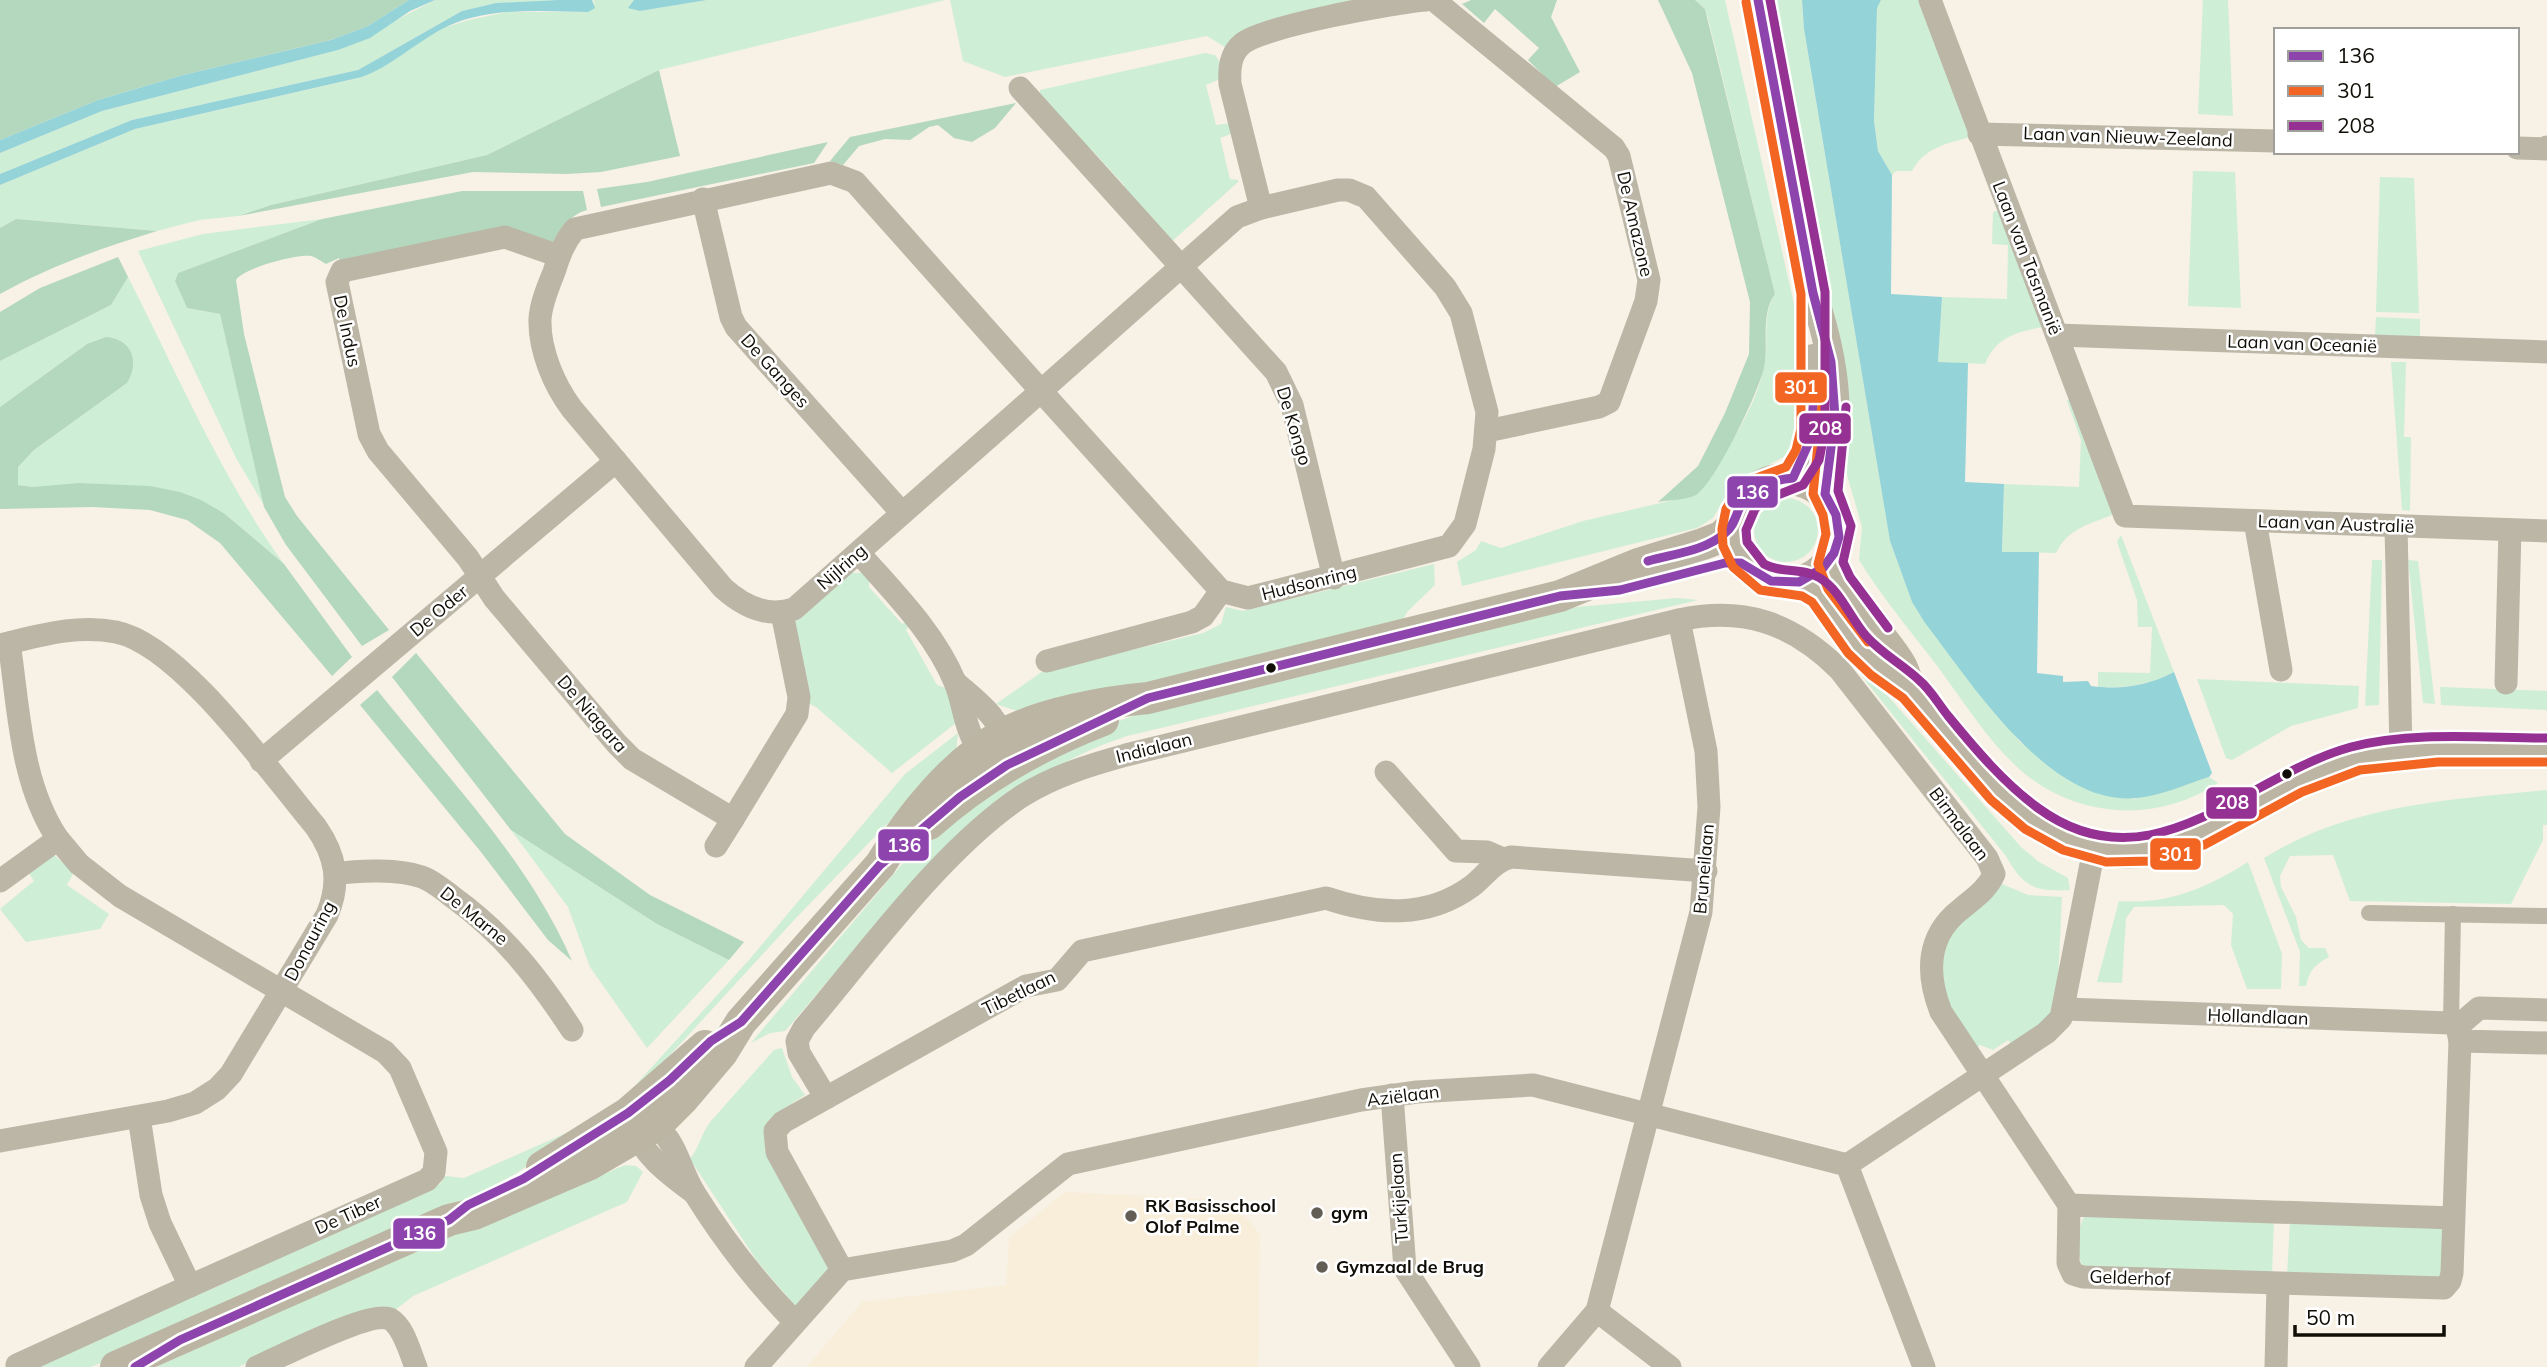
<svg xmlns="http://www.w3.org/2000/svg" width="2547" height="1367" viewBox="0 0 2547 1367" font-family="Mulish,sans-serif">
<rect width="100%" height="100%" fill="#f7f1e6"/>
<polygon fill="#f9eeda" points="1065,1192 1207,1199 1215,1209 1239,1210 1260,1234 1258,1367 807,1367 862,1302 1006,1285 1009,1238"/>
<g fill="#cfeed6">
<polygon points="435,0 558,0 496,3 462,11 358,70 132,120 0,174 0,153 102,111 338,50"/>
<polygon points="592,0 636,0 634,0 640,11 707,0 945,0 659,70 487,155 271,205 238,216 199,220 157,231 16,219 0,228 0,185 135,129 363,77 443,28 469,20 507,12 588,12 595,2"/>
<polygon points="950,0 1375,0 1225,47 1207,36 1005,77 963,61"/>
<path d="M1695,0H1725L1794,304C1800,347 1803,413 1789,454L1739,481L1728,493L1713,518L1697,528L1462,586L1457,562L1476,550L1481,541L1501,548L1583,521L1695,495C1722,456 1754,415 1764,367C1770,345 1761,314 1775,294L1708,18L1705,9Z"/>
<polygon points="1741,0 1748,0 1805,304 1807,404 1799,431 1801,322 1798,298"/>
<path d="M1767,0H1802L1804,29L1890,541L1912,602L1925,623L2020,742L2088,788L2134,799L2209,777L2218,783C2155,825 2072,818 2017,767C1986,738 1963,701 1938,667C1911,632 1882,597 1859,560L1862,527L1843,461Z"/>
<path d="M1881,0H1920L1971,137C1947,143 1924,148 1912,171H1896L1892,175L1878,151L1874,121L1877,7Z"/>
<polygon points="2203,0 2228,0 2233,116 2198,114"/>
<polygon points="1205,53 1215,55 1221,64 1220,79 1206,85 1216,125 1231,123 1234,133 1220,138 1230,179 1238,180 1238,182 1168,245 1123,195 1124,185 1090,148 1081,148 1040,96 1040,90"/>
<polygon points="2193,171 2235,172 2241,308 2188,306"/>
<polygon points="2380,177 2414,178 2419,313 2376,312"/>
<path d="M1999,210L2043,327C2016,332 1996,337 1985,364L1938,362L1942,297L2007,299L2008,245L1992,244L1993,212Z"/>
<polygon points="322,219 178,273 175,281 187,308 220,314 264,505 236,458 138,251 203,234"/>
<path d="M128,277C175,369 223,481 284,564L225,514L18,485V467L34,450L127,383L87,344L0,407V361L111,305Z"/>
<polygon points="2376,317 2420,319 2420,338 2375,337"/>
<polygon points="2391,362 2406,362 2404,437 2411,437 2410,511 2402,510"/>
<path d="M2071,398L2114,514C2089,525 2069,527 2056,553L2002,552L2004,484L2079,487L2081,440L2067,401Z"/>
<circle cx="1786" cy="530" r="32"/>
<path d="M2121,535L2174,672C2149,685 2126,688 2098,687V672L2150,673L2152,627H2138L2137,600L2117,542Z"/>
<polygon points="2372,560 2382,560 2379,705 2365,706"/>
<polygon points="2408,560 2418,561 2435,704 2423,703"/>
<polygon points="1434,564 1435,585 1407,612 1400,626 1032,711 1014,710 996,704 1043,671 1203,633 1221,624 1226,607 1243,611"/>
<polygon points="850,573 862,573 869,577 869,587 902,624 905,622 908,627 906,630 937,685 946,688 956,723 892,773 816,707 806,702 795,622"/>
<path d="M1677,598L1698,600L1127,736C980,783 883,920 785,1031L770,1033L751,1043L908,857L961,808L1078,736L1155,708L1577,607Z"/>
<path d="M1852,664L1887,695L2021,847L2039,862L2068,878L2070,890C2035,892 2023,887 2006,856Z"/>
<polygon points="2197,679 2359,686 2358,708 2291,726 2232,760 2226,758"/>
<polygon points="2440,687 2547,691 2547,710 2441,705"/>
<polygon points="958,733 956,753 795,919 660,1066 631,1090 749,960 905,774"/>
<path d="M2547,790V825H2543V840L2511,904L2350,901L2333,855L2290,856L2280,876L2281,887L2296,917L2301,940L2309,948H2325L2329,957C2316,964 2309,970 2306,986H2299L2300,952L2264,858C2351,804 2448,800 2547,790Z"/>
<polygon points="511,830 657,924 729,960 647,1048 590,967 568,907"/>
<polygon points="54,855 74,872 67,885 109,914 100,929 26,942 0,909 34,881 27,870"/>
<path d="M2248,862L2282,954L2281,989H2247L2231,945L2233,914L2224,905L2134,907L2126,918L2122,983L2097,982L2119,901C2168,905 2207,888 2248,862Z"/>
<polygon points="2002,884 2028,895 2062,897 2057,1001 2054,1013 2012,1045 2008,1040 1993,1050 1980,1045 1975,1049 1949,1009 1938,959 1963,916"/>
<path d="M782,1048L792,1077L805,1095C781,1110 764,1122 765,1151L833,1269L796,1307L757,1261L690,1159C700,1146 701,1134 711,1121L774,1050Z"/>
<polygon points="580,1127 517,1173 437,1215 188,1326 91,1367 32,1367 239,1277 440,1184 445,1176 464,1178"/>
<polygon points="625,1165 636,1166 643,1172 627,1202 413,1296 394,1311 357,1314 238,1367 156,1367 557,1186 590,1180"/>
<path d="M2085,1215L2274,1220L2272,1275L2083,1266C2075,1254 2077,1228 2085,1215Z"/>
<polygon points="2290,1220 2435,1225 2444,1230 2443,1277 2287,1276"/>
</g>
<g fill="#b4d8bd">
<polygon points="0,0 409,0 368,26 331,40 183,75 98,100 0,140"/>
<polygon points="1471,0 1557,0 1551,17 1580,72 1555,87 1528,60 1539,48 1495,9 1484,23 1462,4"/>
<path d="M1658,0H1695L1705,9L1775,294C1760,314 1769,345 1764,368C1759,391 1715,484 1696,495C1686,500 1669,500 1658,502L1698,466L1725,413L1749,354L1750,302L1692,73Z"/>
<polygon points="659,70 680,156 601,172 566,174 473,172 238,216 271,205 487,155"/>
<polygon points="1016,103 995,128 972,142 954,138 938,125 929,127 910,140 885,139 859,146 843,165 830,161 850,137"/>
<polygon points="828,142 814,163 601,207 597,189 647,182"/>
<path d="M462,191H583L587,210C571,214 557,232 552,246L510,230L341,267L339,258L326,264C322,262 316,257 311,256C296,254 244,268 236,280L244,334L285,497L297,516L389,630L362,646L286,545L264,507L220,314L187,308L175,281L178,273L322,219Z"/>
<path d="M16,219L157,231C102,248 50,266 0,294V228Z"/>
<polygon points="118,257 128,277 111,305 0,361 0,312 40,288"/>
<path d="M106,337C132,339 140,362 127,383L34,450L18,467V485L33,487L79,483L150,486L180,492L201,500L225,514L284,564L352,657L332,676L220,543L187,520L150,510L92,507L0,509V407L87,344Z"/>
<polygon points="416,653 565,834 650,895 744,942 729,960 657,924 511,830 392,677"/>
<path d="M377,690C446,776 528,859 572,961L548,940L481,852L360,705Z"/>
</g>
<g fill="#94d3d8">
<polygon points="409,0 435,0 410,11 370,38 338,50 102,111 0,153 0,140 98,100 183,75 331,40 368,26"/>
<path d="M558,0H592L595,8L588,12C540,11 484,6 440,30C413,45 391,66 362,77L135,129L0,185V174L132,120L358,70L462,11L496,3Z"/>
<polygon points="634,0 707,0 640,11 628,8"/>
<path d="M1802,0H1881L1877,8L1874,121L1878,151L1892,175L1891,294L1942,297L1938,362L1968,363L1965,482L2004,484L2002,552H2039L2037,673L2063,676V682L2088,681L2091,686C2121,690 2147,686 2174,672L2212,773L2209,777C2186,784 2161,796 2137,798C2049,807 1972,683 1925,623L1912,602L1890,541L1804,29Z"/>
</g>
<g fill="none" stroke-linecap="round" stroke-linejoin="round">
<g stroke="#bcb6a7" stroke-width="16">
<polyline points="2369,913 2547,916"/>
<polyline points="2451,1023 2453,914"/>
</g>
<g stroke="#bcb6a7" stroke-width="23">
<polyline points="1434,0 1614,148 1619,156 1649,280 1646,301 1609,402 1599,407 1487,431"/>
<polyline points="1930,0 2125,516 2547,531"/>
<polyline points="1020,88 1276,372 1292,405 1334,578"/>
<polyline points="1979,134 2276,141"/>
<polyline points="2517,148 2547,149 2547,147"/>
<path d="M831,173L855,182L1041,391L794,609C767,618 743,606 723,588L572,409C554,385 539,350 540,319C541,303 548,287 554,272C559,256 564,242 575,229Z"/>
<polygon points="1338,190 1349,190 1366,197 1445,287 1461,313 1487,412 1484,449 1465,524 1449,546 1248,598 1221,591 1041,391 1237,217 1261,208"/>
<polyline points="703,199 731,317 736,327 902,513"/>
<path d="M1261,208L1230,84C1229,69 1230,54 1242,44C1260,27 1396,2 1426,0"/>
<polyline points="559,256 505,237 342,271 337,282 369,434 378,451 468,558 494,598 617,744 632,759 733,819 797,714 799,697 782,613"/>
<polyline points="2057,335 2547,352"/>
<polyline points="2255,521 2281,670"/>
<polyline points="2396,526 2401,751"/>
<path d="M859,553C894,593 934,632 955,682C966,708 964,743 991,757"/>
<path d="M0,645C39,636 76,624 116,632C181,645 272,775 316,827C336,856 341,882 327,915L231,1074L217,1089L195,1103L168,1111L0,1141"/>
<polyline points="1047,661 1192,622 1203,616 1221,591"/>
<path d="M955,682C975,700 1003,719 1005,747"/>
<polyline points="2506,683 2510,530"/>
<polyline points="261,761 616,461"/>
<polyline points="1386,772 1456,851 1487,852 1503,859"/>
<polyline points="58,839 79,864 120,896 385,1052 400,1068 436,1152 434,1172 427,1180 190,1286 160,1223 151,1195 139,1117"/>
<polyline points="716,846 733,819"/>
<path d="M336,874C359,870 400,869 422,877C433,881 445,891 454,898C505,935 538,978 572,1030"/>
<path d="M0,881L58,839C20,783 19,708 9,643"/>
<polyline points="2065,1009 2451,1023 2457,1027"/>
<polyline points="2547,1010 2479,1008 2457,1027 2460,1041 2547,1043"/>
<polyline points="1392,1095 1405,1269 1469,1367"/>
<path d="M826,1098L799,1053L797,1041L804,1028C867,954 942,849 1022,796C1054,776 1090,765 1126,755L1679,620C1744,606 1792,623 1839,669L1987,858L1994,874C1987,890 1974,898 1961,909C1926,936 1926,974 1941,1012L2069,1205"/>
<path d="M645,1120C677,1134 678,1168 695,1194C723,1239 758,1284 795,1322"/>
<path d="M631,1123C642,1154 666,1172 693,1192"/>
<polyline points="1847,1165 2046,1033 2061,1018 2094,849"/>
<polyline points="2454,1218 2069,1205 2068,1263 2073,1274 2083,1277 2444,1288 2450,1281 2452,1273 2460,1041"/>
<path d="M842,1270L777,1152L775,1131L783,1122L1026,986L1057,980L1082,951L1326,898C1376,915 1427,919 1472,886C1485,876 1494,861 1511,857L1706,871"/>
<polyline points="1597,1311 1670,1367"/>
<polyline points="17,1365 190,1286"/>
<path d="M257,1367C280,1357 371,1310 390,1319C404,1327 410,1353 416,1367"/>
<polyline points="756,1367 842,1270 952,1251 966,1245 1068,1164 1361,1100 1417,1092 1533,1085 1847,1165 1924,1367"/>
<polyline points="1549,1367 1597,1311 1701,912 1709,807 1706,751 1679,620"/>
<polyline points="2276,1367 2278,1284"/>
</g>
<g stroke="#bcb6a7" stroke-width="28">
<path d="M1758,0L1813,293C1827,335 1840,389 1834,434C1831,454 1825,473 1825,494"/>
<path d="M1793,478C1819,443 1815,400 1813,358"/>
</g>
<g stroke="#bcb5a3" stroke-width="32">
<circle cx="1787" cy="531" r="52"/>
<path d="M1830,562C1843,602 1880,630 1901,666C1905,674 1907,683 1912,691C1920,704 1932,715 1942,728C2011,811 2089,892 2205,832C2247,809 2286,781 2332,766C2400,743 2476,751 2547,750"/>
<polyline points="1819,592 1854,640 1887,672"/>
<path d="M929,824C981,778 1038,745 1103,720"/>
<polyline points="542,1167 628,1113 705,1046"/>
<path d="M116,1367L449,1220L474,1214L590,1164L657,1125L683,1099L722,1053L741,1022L880,865C910,816 953,762 1004,734C1042,713 1105,702 1148,698L1560,596L1638,564L1703,544L1721,537L1735,524"/>
</g>
<defs>
<g id="bus-1">
<path d="M1648,561C1672,554 1706,551 1725,533C1733,527 1735,518 1739,509C1749,488 1770,480 1793,478L1811,438L1814,393"/>
<polyline points="135,1367 180,1340 449,1220 468,1205 523,1179 628,1113 670,1080 711,1041 741,1022 880,865 960,797 1007,765 1148,698 1560,596 1620,590 1725,563 1741,563 1771,581 1799,582 1823,568 1834,553 1839,537 1836,515 1825,494 1835,417 1831,362 1813,293 1758,0"/>
</g>
<g id="bus-2">
<polyline points="1746,2 1801,294 1801,429 1796,450 1786,467 1751,480 1737,492 1726,509 1722,529 1723,546 1733,567 1760,590 1802,596 1812,602 1848,653 1871,675 1903,698 1991,800 2025,829 2063,850 2106,862 2153,861 2204,845 2302,792 2360,770 2438,762 2547,762"/>
<polyline points="1822,405 1813,494 1823,515 1826,534 1818,564 1828,589 1868,642"/>
</g>
<g id="bus-3">
<path d="M1770,0L1825,292V430L1819,460L1803,485L1765,500L1755,509L1746,530L1747,542L1764,564C1782,574 1803,567 1820,578C1841,591 1850,618 1866,636C1882,654 1902,664 1919,680C1931,690 1939,705 1949,717C1976,750 2004,783 2038,808C2152,891 2245,776 2351,747C2414,731 2483,738 2547,738"/>
<polyline points="1846,407 1838,491 1851,526 1843,562 1850,577 1888,628"/>
</g>
</defs>
<use href="#bus-1" stroke="#fff" stroke-width="14"/>
<use href="#bus-2" stroke="#fff" stroke-width="14"/>
<use href="#bus-3" stroke="#fff" stroke-width="14"/>
<use href="#bus-1" stroke="#8e44ad" stroke-width="9"/>
<use href="#bus-2" stroke="#f26522" stroke-width="9"/>
<use href="#bus-3" stroke="#953192" stroke-width="9"/>
</g>
<g fill="#110e07" stroke="#fff" stroke-width="2.5">
<circle cx="1271" cy="668" r="6"/>
<circle cx="2287" cy="774" r="6"/>
</g>
<g fill="#625d55" stroke="#fff" stroke-width="2.5">
<circle cx="1317" cy="1213" r="7"/>
<circle cx="1131" cy="1216" r="7"/>
<circle cx="1322" cy="1267" r="7"/>
</g>
<g text-anchor="middle" stroke-width="5" stroke-linejoin="round" paint-order="stroke">
<g font-size="18" fill="#110e07" stroke="#fff">
<text transform="translate(2128 137) rotate(2)" y="6">Laan van Nieuw-Zeeland</text>
<text transform="translate(1635 224) rotate(77)" y="6">De Amazone</text>
<text transform="translate(2027 258) rotate(69)" y="6">Laan van Tasmanië</text>
<text transform="translate(347 331) rotate(78)" y="6">De Indus</text>
<text transform="translate(2302 344) rotate(2)" y="6">Laan van Oceanië</text>
<text transform="translate(775 371) rotate(48)" y="6">De Ganges</text>
<text transform="translate(1294 426) rotate(73)" y="6">De Kongo</text>
<text transform="translate(2336 524) rotate(2)" y="6">Laan van Australië</text>
<text transform="translate(842 567) rotate(-41)" y="6">Nijlring</text>
<text transform="translate(1309 583) rotate(-14)" y="6">Hudsonring</text>
<text transform="translate(439 611) rotate(-40)" y="6">De Oder</text>
<text transform="translate(592 714) rotate(49)" y="6">De Niagara</text>
<text transform="translate(1154 748) rotate(-14)" y="6">Indialaan</text>
<text transform="translate(1959 824) rotate(53)" y="6">Birmalaan</text>
<text transform="translate(1704 869) rotate(-85)" y="6">Bruneilaan</text>
<text transform="translate(474 916) rotate(39)" y="6">De Marne</text>
<text transform="translate(310 941) rotate(-62)" y="6">Donauring</text>
<text transform="translate(1019 993) rotate(-26)" y="6">Tibetlaan</text>
<text transform="translate(2258 1017) rotate(2)" y="6">Hollandlaan</text>
<text transform="translate(1403 1096) rotate(-7)" y="6">Aziëlaan</text>
<text transform="translate(1399 1198) rotate(-94)" y="6">Turkijelaan</text>
<text transform="translate(348 1215) rotate(-24)" y="6">De Tiber</text>
<text transform="translate(2130 1278) rotate(2)" y="6">Gelderhof</text>
</g>
<g font-size="18" font-weight="bold" fill="#110e07" stroke="#fff" text-anchor="start">
<text x="1145" y="1212">RK Basisschool<tspan x="1145" dy="21">Olof Palme</tspan></text>
<text x="1331" y="1219">gym</text>
<text x="1336" y="1273">Gymzaal de Brug</text>
</g>
</g>
<g stroke="#fff" stroke-width="2.5">
<rect x="1774" y="371" width="54" height="33" rx="7" fill="#f26522"/>
<rect x="1798" y="412" width="54" height="33" rx="7" fill="#953192"/>
<rect x="1726" y="475" width="53" height="34" rx="7" fill="#8e44ad"/>
<rect x="2205" y="786" width="53" height="34" rx="7" fill="#953192"/>
<rect x="877" y="828" width="53" height="34" rx="7" fill="#8e44ad"/>
<rect x="2149" y="837" width="53" height="34" rx="7" fill="#f26522"/>
<rect x="392" y="1217" width="54" height="33" rx="7" fill="#8e44ad"/>
</g>
<g font-size="19" text-anchor="middle" font-weight="bold" fill="#fff">
<text x="1801" y="394">301</text>
<text x="1825" y="435">208</text>
<text x="1752" y="499">136</text>
<text x="2232" y="809">208</text>
<text x="904" y="852">136</text>
<text x="2176" y="861">301</text>
<text x="419" y="1240">136</text>
</g>
<rect x="2274" y="28" width="245" height="126" fill="#ffffff" stroke="#a09f9c" stroke-width="2"/>
<rect x="2288" y="51" width="35" height="10" fill="#8e44ad" stroke="#a09f9c" stroke-width="2"/>
<text x="2337" y="63" font-size="21" fill="#110e07">136</text>
<rect x="2288" y="86" width="35" height="10" fill="#f26522" stroke="#a09f9c" stroke-width="2"/>
<text x="2337" y="98" font-size="21" fill="#110e07">301</text>
<rect x="2288" y="121" width="35" height="10" fill="#953192" stroke="#a09f9c" stroke-width="2"/>
<text x="2337" y="133" font-size="21" fill="#110e07">208</text>
<path d="M2295 1325v10h149v-10" fill="none" stroke="#110e07" stroke-width="3.5"/>
<text x="2306" y="1325" font-size="21" fill="#110e07" stroke="#ffffff" stroke-width="5" paint-order="stroke">50 m</text>
</svg>
